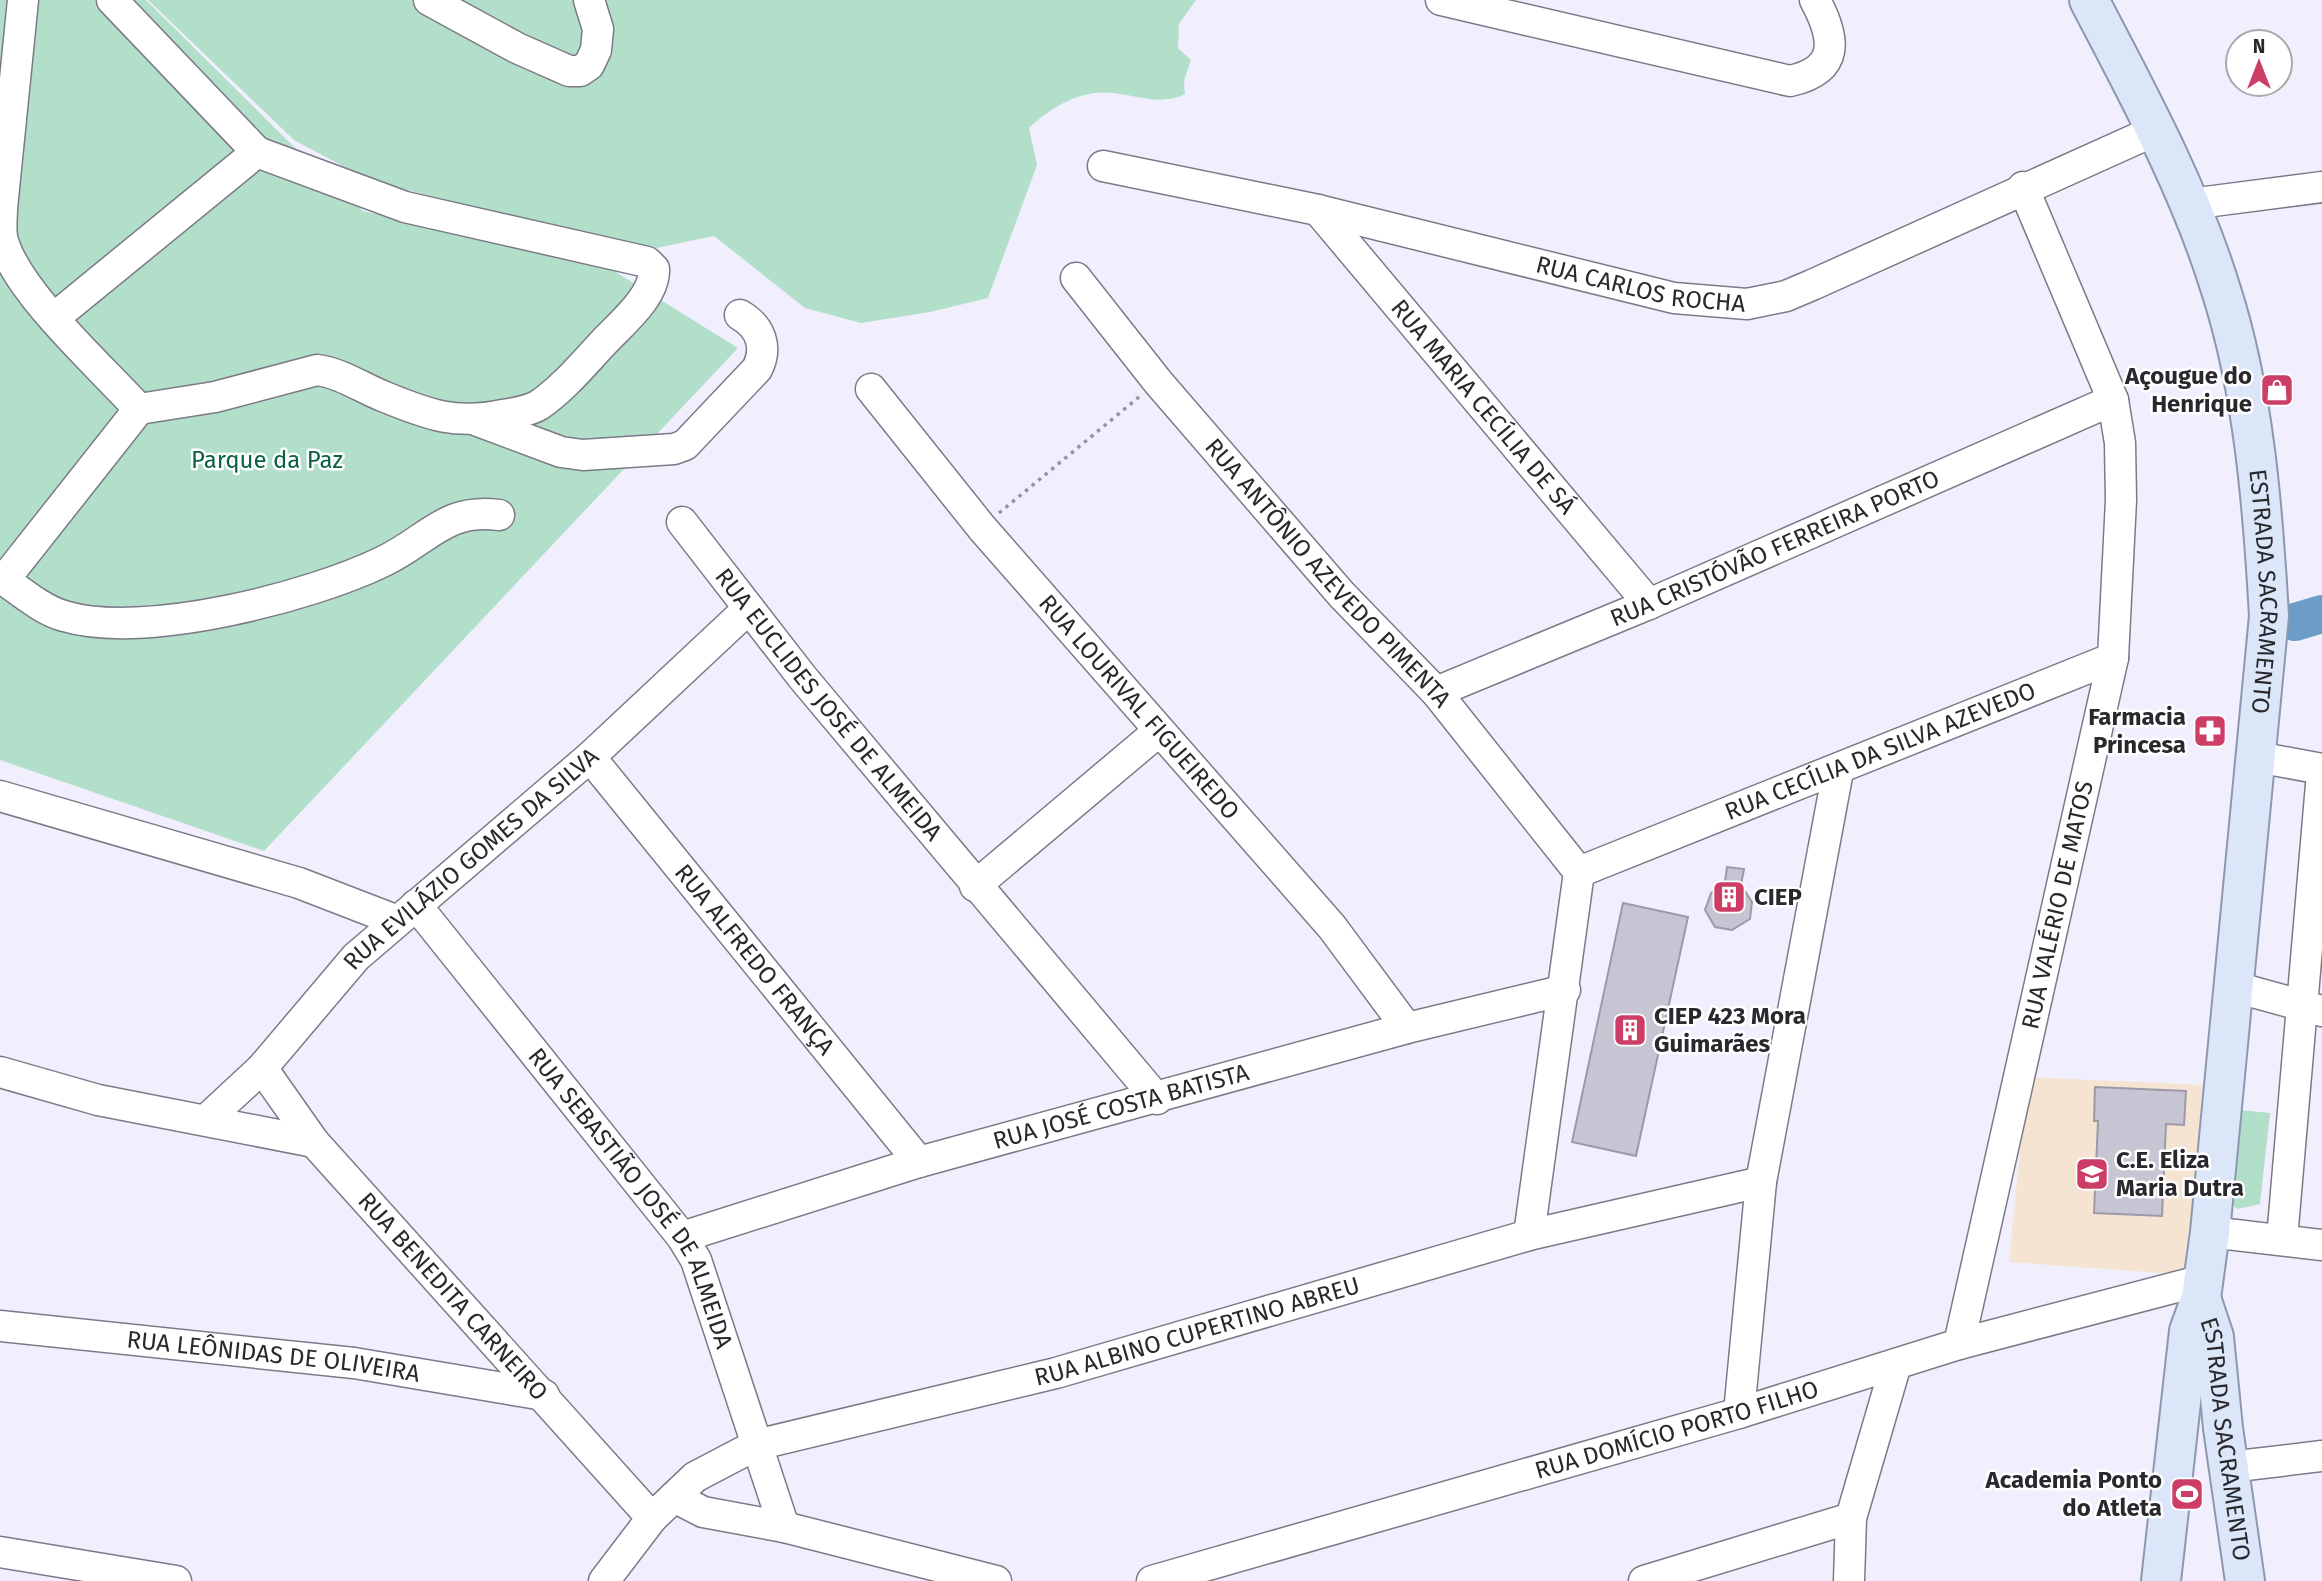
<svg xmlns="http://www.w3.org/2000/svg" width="2322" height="1581" viewBox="0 0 2322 1581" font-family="'Fira Sans',sans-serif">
<rect width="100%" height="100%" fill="#f1effe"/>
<polygon fill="#f6e4d3" points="2027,1077 2203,1085 2189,1275 2009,1262"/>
<g fill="#b2dfc9">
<polygon points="0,0 146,0 287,140 363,211 614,271 738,348 264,851 0,760"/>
<path d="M148,0H1196L1179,24L1178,48L1191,60L1184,81L1185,94C1155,109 1126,89 1095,93C1070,96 1047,111 1029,128L1037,165L988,298L930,312L861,323L805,308L714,236L642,251L369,180L294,140Z"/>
<polygon points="2229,1109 2270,1113 2260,1204 2238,1209 2219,1197"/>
</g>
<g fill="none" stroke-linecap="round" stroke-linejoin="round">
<polyline stroke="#6c9cc7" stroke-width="38" points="2295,622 2322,614"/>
</g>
<g fill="#c7c5d3" stroke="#9c9aa8" stroke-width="2">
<polygon points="1727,867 1744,869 1741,885 1752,902 1750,919 1732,930 1715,927 1705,910 1711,893 1725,882"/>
<polygon points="1623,903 1688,917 1636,1156 1572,1142"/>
<polygon points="2095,1087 2186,1091 2184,1125 2166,1124 2162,1216 2094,1213 2098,1121 2094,1121"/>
</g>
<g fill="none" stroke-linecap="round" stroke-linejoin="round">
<defs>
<g id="minor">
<path d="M23,0L2,208C2,219 0,231 3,241C18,293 100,366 139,409"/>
<polyline points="429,0 517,48 569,71 580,71 589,65 596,50 598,29 589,0"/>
<path d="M1441,0L1790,81C1840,70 1836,39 1815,0"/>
<path id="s1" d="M1103,166L1318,210L1674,298L1747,304L1786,296L1812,285L2154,131"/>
<polyline points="2190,204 2322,187"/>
<path id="s2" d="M1318,210L1649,604"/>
<path id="s3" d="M1076,278L1158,382L1342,595L1436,692L1579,872"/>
<polyline points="54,318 257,152"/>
<path id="s4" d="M871,389L982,528L1332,927L1407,1028"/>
<path d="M478,421L561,452L583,455L674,449L685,445L757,369C768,348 761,327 740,315"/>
<path id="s5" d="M682,522L803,678L1157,1099"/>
<path d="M0,577C19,590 42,610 64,616C143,640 311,597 384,561C428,540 445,508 499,515"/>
<path d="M4,580L139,409L215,397L317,370C341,373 362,388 385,397C429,415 456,425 503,415C515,413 529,411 539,405C563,389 585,362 604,342C622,323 655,296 654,269L647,262L405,207L257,152L112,0"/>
<path id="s6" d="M1436,692L1649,604L2113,400"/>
<path id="s7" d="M590,757L919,1162"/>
<polyline points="2257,757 2322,769"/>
<polyline points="0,796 299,883 395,920"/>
<polyline points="975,886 1159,731"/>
<path id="s8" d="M416,905L682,1237L696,1260L784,1527"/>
<polyline points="2235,987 2322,1011"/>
<path id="s9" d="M262,1068L314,1142L652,1518"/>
<polyline points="0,1072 98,1100 314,1142"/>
<path id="s10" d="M206,1120L262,1068L356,957L590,757L748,609"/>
<polyline points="2210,1232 2322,1245"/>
<path id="s11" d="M1529,1235L1579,872L2113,658"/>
<path id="s12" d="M682,1237L919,1162L1407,1028L1565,990"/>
<polyline points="2282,1239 2322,773"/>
<path id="s13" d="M0,1326L354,1363L544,1395"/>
<path id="s14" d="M1959,1344L2113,658L2121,500L2120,443L2113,400L2023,187"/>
<polyline points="1739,1413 1761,1182 1838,771"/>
<polyline points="2229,1467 2322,1456"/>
<polyline points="674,1497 703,1512 784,1527 996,1581"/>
<polyline points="0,1552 176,1581"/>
<path id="s15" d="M604,1581L652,1518L695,1477L756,1445L1056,1373L1529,1235L1761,1182"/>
<path id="s16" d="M1152,1581L1739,1413L1959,1344L2203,1280"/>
<polyline points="1644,1581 1851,1518"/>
<polyline points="1849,1581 1851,1518 1896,1364"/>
</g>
<g id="major">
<path id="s17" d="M2089,0C2138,94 2190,189 2221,290C2254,392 2263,510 2269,616L2210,1232L2201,1298L2189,1331L2161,1581"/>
<path id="s18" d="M2201,1298L2214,1337L2223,1428L2245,1581"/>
</g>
</defs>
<use href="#minor" stroke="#7c7a87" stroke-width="33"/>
<use href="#major" stroke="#8d98af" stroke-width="42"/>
<polyline stroke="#95949f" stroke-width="3.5" stroke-dasharray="3.5 5" stroke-linecap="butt" points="999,513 1139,397"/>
<use href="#minor" stroke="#fff" stroke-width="30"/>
<use href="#major" stroke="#dce6f9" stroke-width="38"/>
</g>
<defs>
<symbol id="shop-square" viewBox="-11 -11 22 22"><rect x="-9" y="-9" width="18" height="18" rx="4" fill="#cd3e66" stroke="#fff"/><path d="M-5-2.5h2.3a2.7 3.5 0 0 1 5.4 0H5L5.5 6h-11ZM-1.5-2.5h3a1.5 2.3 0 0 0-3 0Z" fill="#fff"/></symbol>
<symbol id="pharmacy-square" viewBox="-11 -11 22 22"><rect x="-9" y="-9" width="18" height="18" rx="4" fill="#cd3e66" stroke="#fff"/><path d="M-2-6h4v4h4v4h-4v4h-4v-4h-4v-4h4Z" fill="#fff"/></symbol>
<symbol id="building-square" viewBox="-11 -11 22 22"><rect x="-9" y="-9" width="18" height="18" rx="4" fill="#cd3e66" stroke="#fff"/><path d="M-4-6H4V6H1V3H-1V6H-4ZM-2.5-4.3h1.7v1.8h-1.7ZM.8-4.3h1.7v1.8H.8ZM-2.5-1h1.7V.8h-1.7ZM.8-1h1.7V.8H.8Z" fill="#fff"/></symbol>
<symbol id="school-square" viewBox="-11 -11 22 22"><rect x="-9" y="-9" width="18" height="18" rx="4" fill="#cd3e66" stroke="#fff"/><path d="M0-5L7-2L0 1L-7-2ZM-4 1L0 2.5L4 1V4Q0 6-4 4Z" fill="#fff"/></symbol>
<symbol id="stadium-square" viewBox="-11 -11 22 22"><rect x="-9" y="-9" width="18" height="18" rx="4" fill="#cd3e66" stroke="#fff"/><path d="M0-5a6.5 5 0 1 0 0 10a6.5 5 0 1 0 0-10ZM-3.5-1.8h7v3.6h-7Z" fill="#fff"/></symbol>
</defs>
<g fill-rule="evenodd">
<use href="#shop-square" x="2258" y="371" width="38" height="38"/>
<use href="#pharmacy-square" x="2191" y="712" width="38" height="38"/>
<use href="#building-square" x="1710" y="878" width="38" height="38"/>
<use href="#building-square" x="1611" y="1011" width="38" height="38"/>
<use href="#school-square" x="2073" y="1155" width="38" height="38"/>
<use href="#stadium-square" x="2168" y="1475" width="38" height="38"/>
</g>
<g text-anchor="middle" stroke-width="5" stroke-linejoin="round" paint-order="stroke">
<g font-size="24" fill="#28282d" stroke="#fff">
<text dy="8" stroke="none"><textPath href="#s1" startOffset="551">RUA CARLOS ROCHA</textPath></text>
<text dy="8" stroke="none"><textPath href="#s2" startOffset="257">RUA MARIA CECÍLIA DE SÁ</textPath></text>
<text dy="8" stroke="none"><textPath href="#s6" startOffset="368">RUA CRISTÓVÃO FERREIRA PORTO</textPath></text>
<text dy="8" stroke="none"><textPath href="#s3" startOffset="388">RUA ANTÔNIO AZEVEDO PIMENTA</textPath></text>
<text dy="8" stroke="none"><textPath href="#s17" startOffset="625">ESTRADA SACRAMENTO</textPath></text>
<text dy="8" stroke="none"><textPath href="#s5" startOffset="234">RUA EUCLIDES JOSÉ DE ALMEIDA</textPath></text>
<text dy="8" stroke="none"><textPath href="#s4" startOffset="416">RUA LOURIVAL FIGUEIREDO</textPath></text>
<text dy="8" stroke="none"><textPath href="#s11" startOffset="691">RUA CECÍLIA DA SILVA AZEVEDO</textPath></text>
<text dy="8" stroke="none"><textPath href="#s10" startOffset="373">RUA EVILÁZIO GOMES DA SILVA</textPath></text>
<text dy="8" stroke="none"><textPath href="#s14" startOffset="450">RUA VALÉRIO DE MATOS</textPath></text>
<text dy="8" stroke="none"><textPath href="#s7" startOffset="261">RUA ALFREDO FRANÇA</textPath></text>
<text dy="8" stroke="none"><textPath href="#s12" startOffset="458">RUA JOSÉ COSTA BATISTA</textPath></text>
<text dy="8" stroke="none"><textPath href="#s8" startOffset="366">RUA SEBASTIÃO JOSÉ DE ALMEIDA</textPath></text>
<text dy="8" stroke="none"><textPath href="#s9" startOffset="298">RUA BENEDITA CARNEIRO</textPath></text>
<text dy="8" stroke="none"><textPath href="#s15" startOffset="663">RUA ALBINO CUPERTINO ABREU</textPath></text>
<text dy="8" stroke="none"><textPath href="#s13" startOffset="275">RUA LEÔNIDAS DE OLIVEIRA</textPath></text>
<text dy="8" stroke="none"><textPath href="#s16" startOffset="546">RUA DOMÍCIO PORTO FILHO</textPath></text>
<text dy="8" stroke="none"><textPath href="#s18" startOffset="144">ESTRADA SACRAMENTO</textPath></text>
</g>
<g font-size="24" font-weight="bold" fill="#28282d" stroke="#fff" text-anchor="end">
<text x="2252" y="384">Açougue do<tspan x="2252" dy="28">Henrique</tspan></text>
<text x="2186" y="725">Farmacia<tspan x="2186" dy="28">Princesa</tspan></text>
<text x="1754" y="905" text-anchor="start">CIEP</text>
<text x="1654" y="1024" text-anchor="start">CIEP 423 Mora<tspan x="1654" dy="28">Guimarães</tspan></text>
<text x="2116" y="1168" text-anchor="start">C.E. Eliza<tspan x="2116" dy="28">Maria Dutra</tspan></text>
<text x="2162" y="1488">Academia Ponto<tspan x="2162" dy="28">do Atleta</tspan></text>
</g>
<g font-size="24" fill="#0b6144" stroke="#fff">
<text x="267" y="468">Parque da Paz</text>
</g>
</g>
<g transform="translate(2259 63)"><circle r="33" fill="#ffffff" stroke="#a9a9ab" stroke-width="2"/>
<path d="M0-5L12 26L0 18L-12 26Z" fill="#cd3e66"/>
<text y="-10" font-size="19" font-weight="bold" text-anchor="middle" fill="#28282d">N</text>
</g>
</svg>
